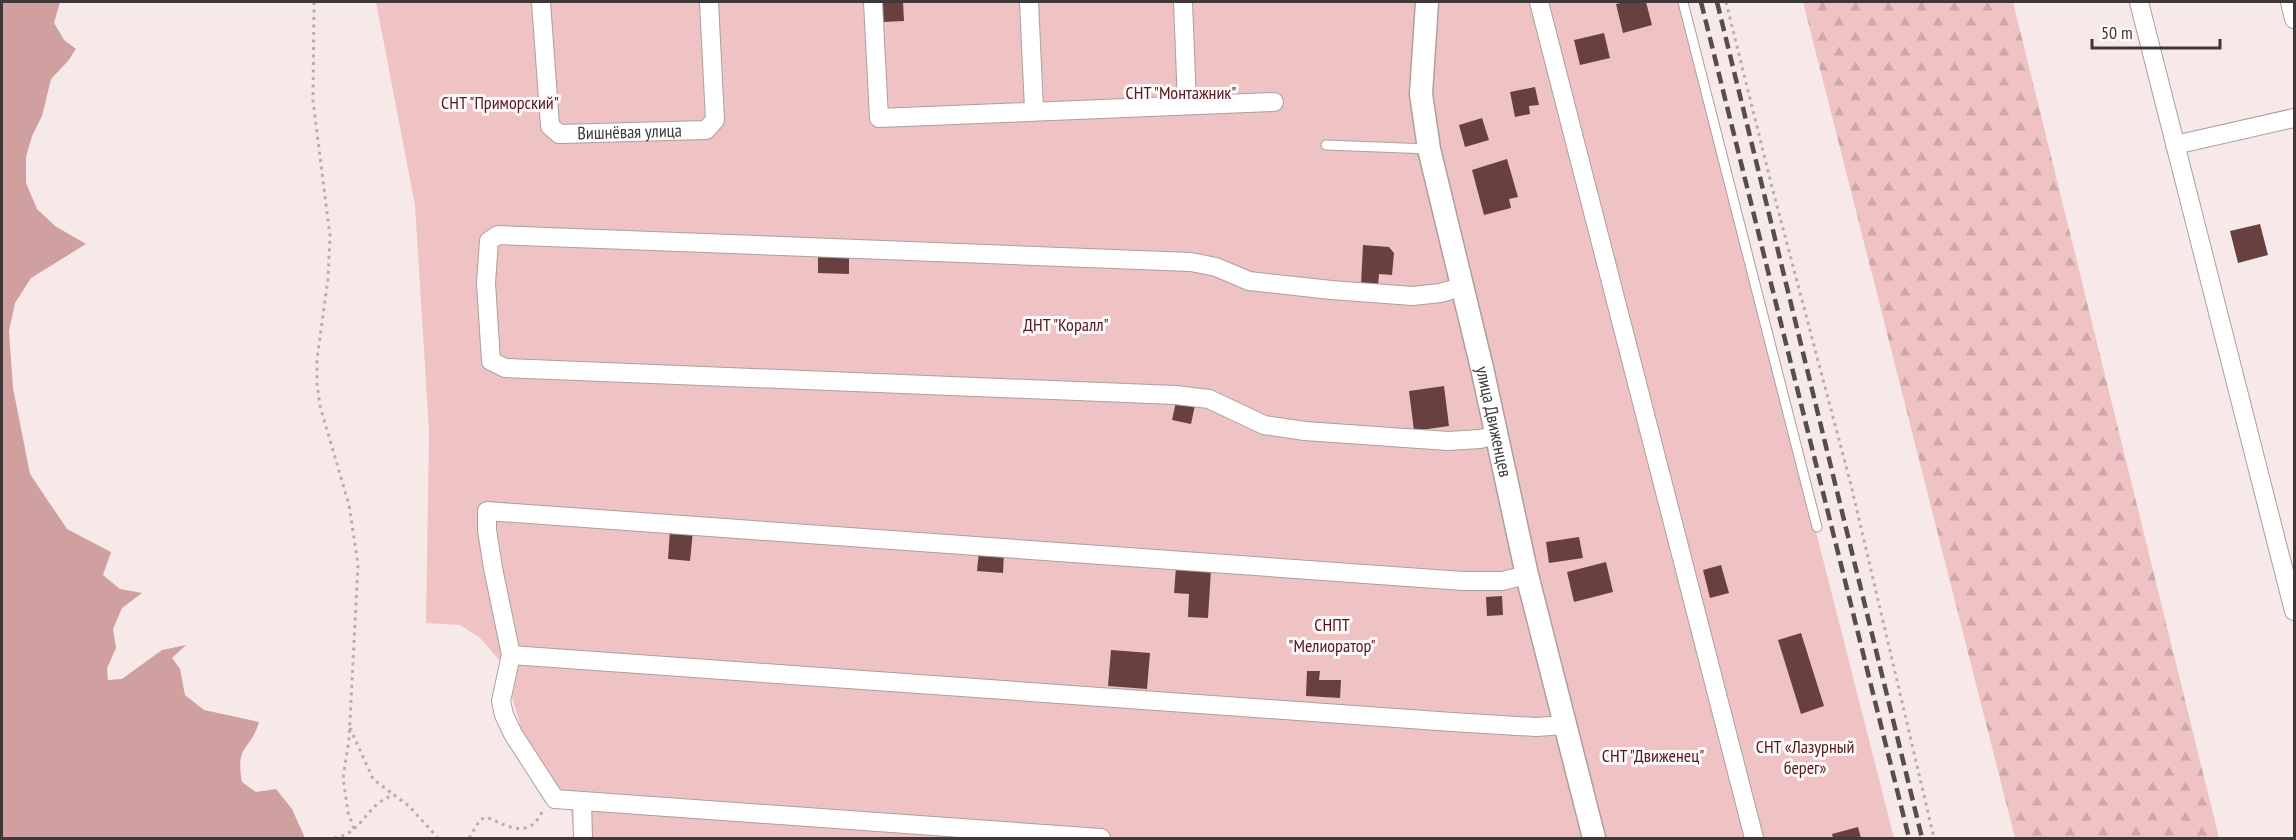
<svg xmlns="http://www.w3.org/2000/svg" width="2296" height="840" viewBox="0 0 2296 840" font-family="'PT Sans Narrow',sans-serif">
<defs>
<pattern id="forest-firs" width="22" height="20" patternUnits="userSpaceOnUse" patternTransform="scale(1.5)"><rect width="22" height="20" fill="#efc3c3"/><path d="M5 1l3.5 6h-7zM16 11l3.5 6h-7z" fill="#cea8a8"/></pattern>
</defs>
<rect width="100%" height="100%" fill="#f8e9e9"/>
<polygon fill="url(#forest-firs)" points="1803,2 2013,2 2219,838 2015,838"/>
<polygon fill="#efc3c3" points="376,2 1681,2 1894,838 574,838 571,811 524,738 502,663 480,638 460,625 426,623 429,431 415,205"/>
<path fill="#cfa09f" d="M2,2H60L54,23L64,40L76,49L68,61L51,79L42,116L32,136L26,157V183L37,209L55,226L86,244L31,278L15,303L9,331L13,388L30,474L67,529L111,552L103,575L120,589L142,593L122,608L113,629L116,648L107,668L108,680L122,679L162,650L186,645L172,658L180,669L185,695L204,710L259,722C250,752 235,744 242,782L256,792L276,789L292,809L305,838H2Z"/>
<g fill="#684040">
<polygon points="903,2 904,21 883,22 882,3"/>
<polygon points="1625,2 1646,2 1652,25 1623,33 1616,4"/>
<polygon points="1604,33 1610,58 1580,65 1574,40"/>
<polygon points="1535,87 1539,105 1529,106 1530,114 1515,117 1510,92"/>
<polygon points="1482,118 1489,140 1465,147 1459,125"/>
<polygon points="1507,159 1518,197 1509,199 1511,208 1484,215 1472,170"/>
<polygon points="2260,224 2268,255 2238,263 2230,231"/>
<polygon points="1363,245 1389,247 1394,253 1392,275 1379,274 1378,286 1361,285"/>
<polygon points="818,252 849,253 849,274 818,273"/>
<polygon points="1444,386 1449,426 1414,431 1409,391"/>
<polygon points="1176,402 1195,405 1191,424 1172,420"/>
<polygon points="670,530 693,531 690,561 668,559"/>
<polygon points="1579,537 1583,558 1549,563 1546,542"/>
<polygon points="979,551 1004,552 1003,573 977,571"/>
<polygon points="1606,562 1613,592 1574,602 1567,572"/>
<polygon points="1721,565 1729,593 1710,598 1703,570"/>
<polygon points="1176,567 1211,570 1208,618 1188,617 1189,594 1174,593"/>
<polygon points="1502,596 1503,615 1487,616 1486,597"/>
<polygon points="1801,633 1824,706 1801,714 1778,640"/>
<polygon points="1111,650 1150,653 1147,689 1108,686"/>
<polygon points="1307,671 1320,671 1319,680 1341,680 1340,698 1306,696"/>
<polygon points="1858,827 1861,838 1833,838 1832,834"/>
</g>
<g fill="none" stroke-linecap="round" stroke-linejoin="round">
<defs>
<g id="service">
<polyline points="1683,2 1817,527"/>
<polyline points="1326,145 1429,149"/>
</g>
<g id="minor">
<path id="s1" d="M541,2L550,126L559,134L706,130L715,120L709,2"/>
<polyline points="873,2 879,118 1274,102"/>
<polyline points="1029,2 1034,109"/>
<polyline points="1183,2 1187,104"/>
<polyline points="1539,2 1754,838"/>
<polyline points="2139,2 2294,611"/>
<polyline points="2290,2 2294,19"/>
<polyline points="2175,145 2294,118"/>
<polyline points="1462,287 1440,293 1413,296 1331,290 1249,281 1216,267 1191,262 498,235 489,241 486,283 491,361 505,368 1175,395 1209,399 1264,425 1305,431 1448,441 1480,439 1497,435"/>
<polyline points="511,655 1452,722 1536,727 1565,725"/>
<polyline points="582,801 583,838"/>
<polyline points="1101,838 555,799 513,734 504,715 501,701 511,655 493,568 487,530 487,511 1463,581 1502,581 1527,575"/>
</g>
<g id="tertiary">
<path id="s2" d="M1427,2L1421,94L1429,149L1482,368L1527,575L1594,838"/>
</g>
</defs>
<use href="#service" stroke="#ad9f9e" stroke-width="11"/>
<use href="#minor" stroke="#ad9f9e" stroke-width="20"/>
<use href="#tertiary" stroke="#ad9f9e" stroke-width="25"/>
<g stroke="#b9adad" stroke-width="3" stroke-dasharray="3 4.5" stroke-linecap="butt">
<polyline points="314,2 313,101 330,236 328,279 317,359 317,384 320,406 349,505 358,565 349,739 343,778 348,812 354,829"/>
<polyline points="1726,2 1772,187 1851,485 1934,838"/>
<polyline points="350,728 373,779 394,795"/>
<path d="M334,838C363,834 365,804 394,795L409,806L438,838"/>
<path d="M469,838L480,820L486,817C510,827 529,840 543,810"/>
</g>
<use href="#service" stroke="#fff" stroke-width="9"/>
<use href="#minor" stroke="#fff" stroke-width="18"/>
<use href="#tertiary" stroke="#fff" stroke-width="22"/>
<g stroke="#544e4d" stroke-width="4.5" stroke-dasharray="12 6" stroke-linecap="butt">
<polyline points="1701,2 1909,838"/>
<polyline points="1717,2 1922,838"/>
</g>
</g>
<g text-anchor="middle" stroke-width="6" stroke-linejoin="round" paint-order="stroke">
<g font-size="18" fill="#53191d" stroke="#fff9f9">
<text x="1181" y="99">СНТ "Монтажник"</text>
<text x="500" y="109">СНТ "Приморский"</text>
<text x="1066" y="331">ДНТ "Коралл"</text>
<text x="1332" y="631">СНПТ<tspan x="1332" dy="21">"Мелиоратор"</tspan></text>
<text x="1805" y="753">СНТ «Лазурный<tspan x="1805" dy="21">берег»</tspan></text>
<text x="1653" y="762">СНТ "Движенец"</text>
</g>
<g font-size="18" fill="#3e3938" stroke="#fff9f9">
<text dy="6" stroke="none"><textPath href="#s1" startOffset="207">Вишнёвая улица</textPath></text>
<text dy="6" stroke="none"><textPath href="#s2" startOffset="428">улица Движенцев</textPath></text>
</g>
</g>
<rect width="2296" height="840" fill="none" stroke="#3e3938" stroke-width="6"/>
<path d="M2092 39v9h128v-9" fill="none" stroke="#3e3938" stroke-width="3"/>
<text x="2101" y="39" font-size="18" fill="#3e3938" stroke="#fff9f9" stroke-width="4.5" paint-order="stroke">50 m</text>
</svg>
